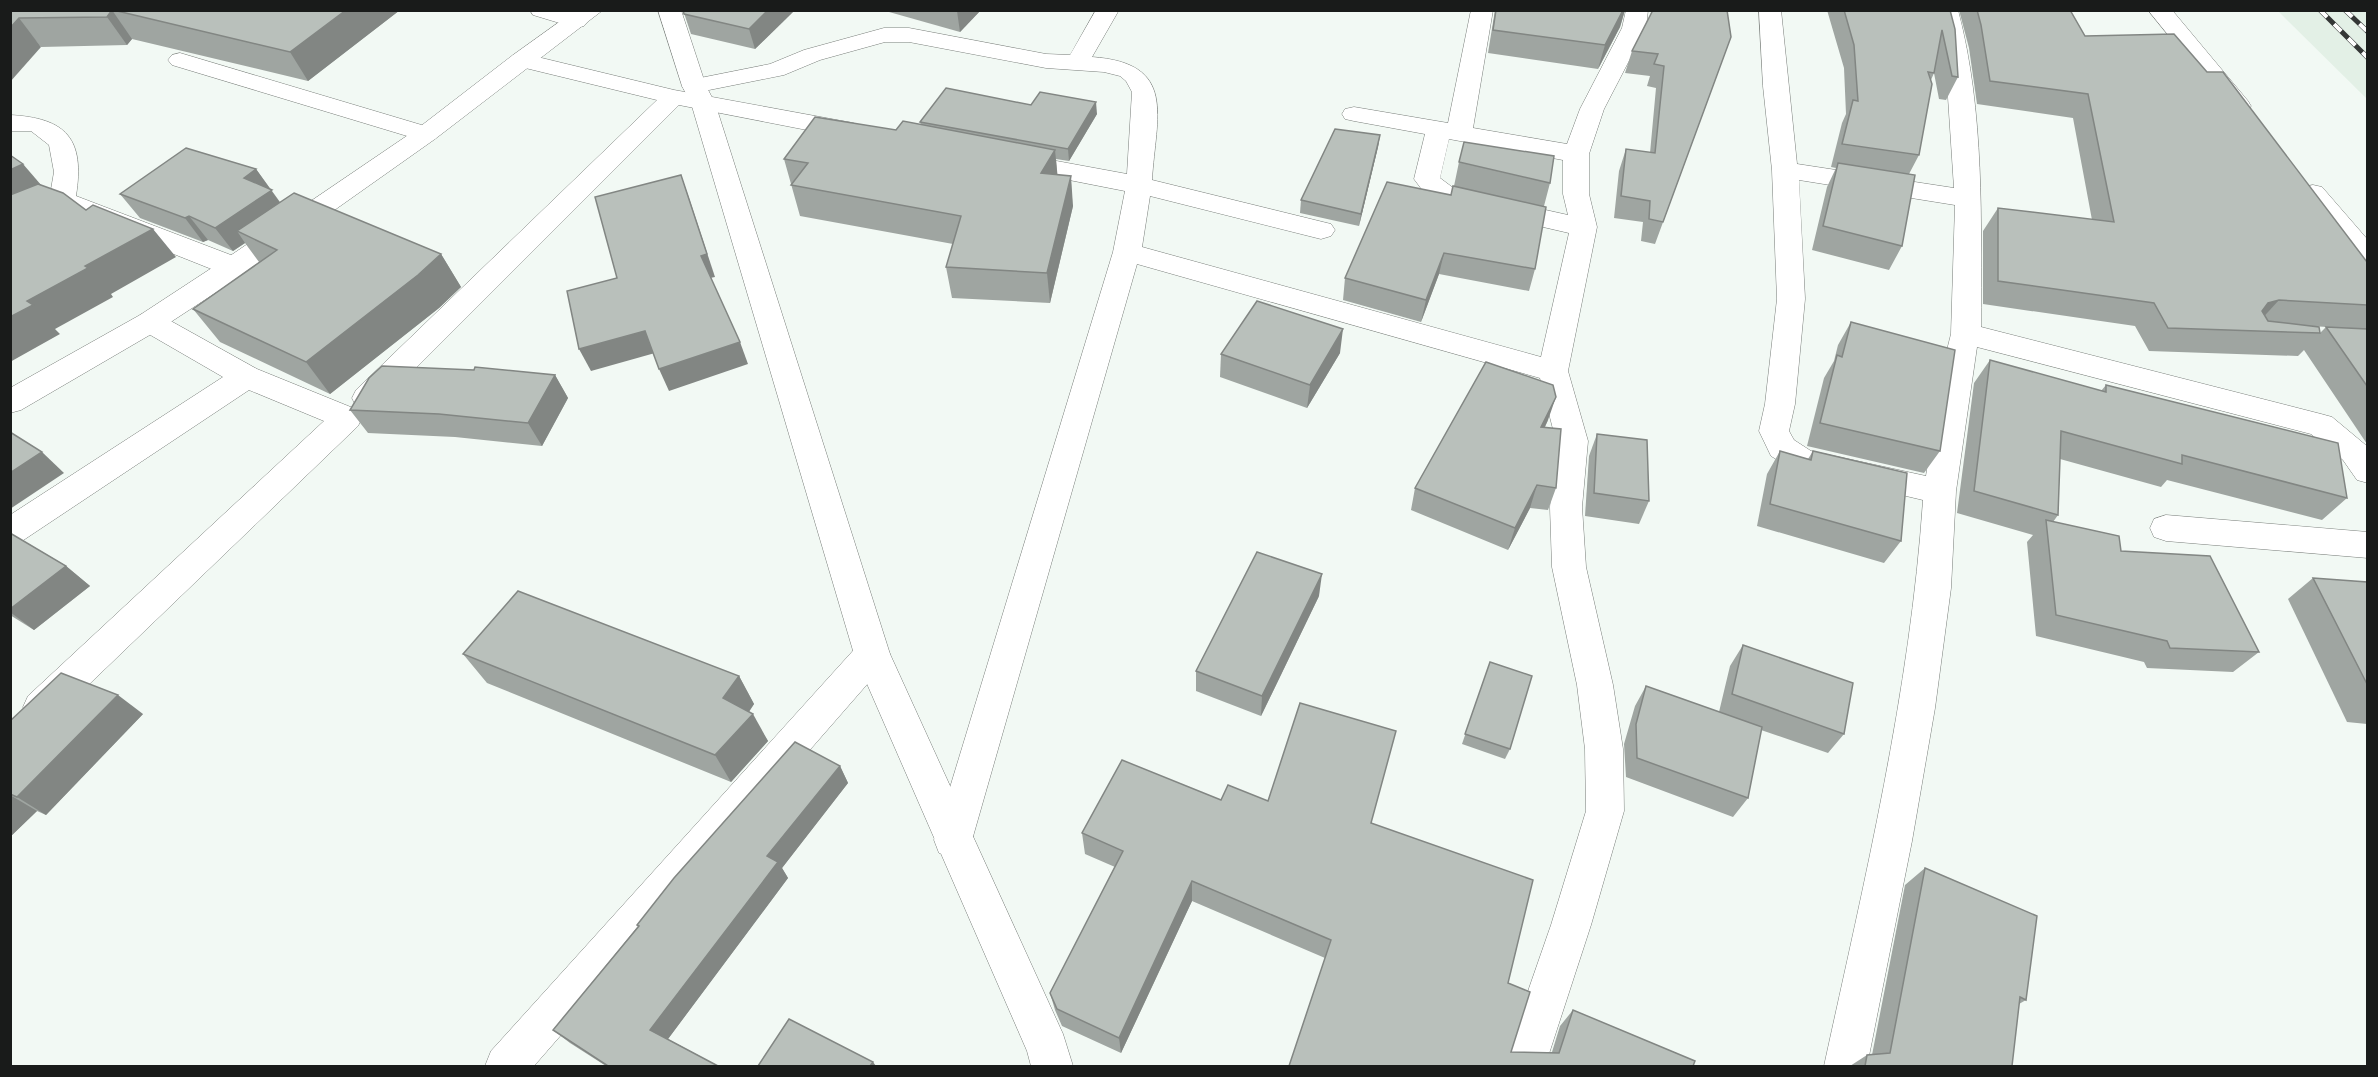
<svg xmlns="http://www.w3.org/2000/svg" width="2378" height="1077" viewBox="0 0 2378 1077" font-family="'Varela Round',sans-serif">
<rect width="100%" height="100%" fill="#f2f9f4"/>
<polygon fill="#e3f0e6" points="2278,11 2367,11 2367,99"/>
<g fill="none" stroke-linecap="round" stroke-linejoin="round">
<defs>
<g id="street">
<path d="M530,10C547,10 577,5 588,21L584,26L576,28L533,15Z"/>
<path d="M1096,10H1119L1092,57C1178,63 1156,116 1152,180L1331,224L1335,230L1331,236L1321,239L1150,196L1142,247L1541,357L1569,233L1439,203L1426,195L1414,179L1425,134L1354,121L1345,119L1342,114L1345,109L1354,107L1448,123L1471,10H1493L1473,128L1567,144L1580,109L1622,28L1626,10H1648L1646,28L1604,109L1589,154V194L1597,227L1568,371L1588,441L1582,507L1586,567L1613,685L1623,749L1624,811L1591,925L1545,1066H1502L1551,925L1586,811L1585,749L1577,685L1552,567L1550,507L1556,441L1540,378L1137,264L972,840L967,853L953,858L939,853L934,840L1113,252L1125,191L1013,169L1004,167L1000,161L1004,155L1013,153L1127,174L1132,92L1126,81L1120,76L1104,72L1046,68L909,42H885L820,60L784,75L694,93L685,91L682,86L685,81L770,64L804,50L884,28H909L1046,54L1070,55ZM1449,139L1563,160V194L1568,215L1456,190L1440,178Z"/>
<path d="M1759,10H1781L1797,164L1954,188L1945,52L1935,10H1958C1985,112 1981,223 1981,327L2321,414L2332,417L2368,447V483L2357,480L2343,460L2311,434L1977,347L1956,491L1951,588L1935,708L1912,841L1867,1066H1824C1865,878 1910,692 1923,500L1792,469L1771,456L1759,431L1765,404L1777,299L1772,170L1763,86ZM1799,180L1955,205L1951,334L1943,366L1926,476L1811,451L1794,440L1789,431L1795,404L1805,299Z"/>
<polygon points="2148,10 2172,10 2248,101 2251,106 2248,111 2239,113 2230,111"/>
<polygon points="180,53 435,129 439,134 435,139 426,142 417,139 172,65 168,60 172,55"/>
<polygon points="521,53 674,90 853,123 862,126 866,131 862,136 853,139 679,105 378,406 367,409 356,406 352,398 356,390 657,100 513,65 509,60 513,55"/>
<path d="M10,115C67,118 85,139 76,196L244,260L248,267L244,274L234,276L224,274L63,210L10,234V214L50,195L54,172L49,145L31,131H10Z"/>
<polygon points="2313,185 2322,187 2368,240 2368,268 2358,266 2304,199 2300,193 2304,187"/>
<polygon points="150,312 160,315 257,369 358,410 362,418 358,426 54,718 41,723 28,718 23,707 28,696 324,421 249,390 22,541 10,545 10,515 223,377 140,329 136,322 140,315"/>
<polygon points="2166,515 2368,532 2368,558 2166,541 2154,537 2150,528 2154,519"/>
<polygon points="872,639 884,643 890,654 884,665 534,1066 485,1066 491,1051 860,643"/>
</g>
<g id="secondary">
<polygon points="576,10 603,10 435,139 244,274 160,329 21,410 10,413 10,388 140,315 224,260 417,129 513,55"/>
<polygon points="658,10 681,10 706,86 715,103 890,654 1063,1034 1073,1066 1031,1066 1027,1051 854,654 691,103 682,86"/>
</g>
</defs>
<use href="#street" stroke="#797e7a" stroke-width="1"/>
<use href="#secondary" stroke="#797e7a" stroke-width="1"/>
<use href="#street" fill="#fff" fill-rule="evenodd"/>
<use href="#secondary" fill="#fff" fill-rule="evenodd"/>
<defs>
<g id="rail">
<polyline points="2320,10 2368,58"/>
<polyline points="2345,10 2368,32"/>
</g>
</defs>
<use href="#rail" stroke="#343736" stroke-width="5"/>
<use href="#rail" stroke="#fff" stroke-width="4" stroke-dasharray="10" stroke-linecap="butt"/>
</g>
<g fill="#9fa5a1">
<polygon points="10,10 400,10 308,81 132,39 127,45 41,47"/>
<polygon points="683,10 795,10 755,49 691,34"/>
<polygon points="882,10 981,10 960,32"/>
<polygon points="1495,10 1625,10 1620,27 1598,69 1488,53"/>
<polygon points="1652,10 1727,10 1731,37 1655,244 1641,241 1643,222 1614,218 1619,171 1626,149 1650,153 1656,88 1647,86 1650,76 1625,73 1632,51 1650,16"/>
<polygon points="1827,10 1950,10 1958,77 1946,100 1939,99 1934,73 1931,80 1919,155 1909,174 1902,246 1889,270 1812,250 1827,187 1836,168 1831,167 1842,123 1846,114 1844,68"/>
<polygon points="1959,10 2070,10 2085,36 2367,262 2367,329 2309,326 2320,333 2326,327 2367,329 2367,444 2304,350 2298,356 2149,351 2135,326 1983,304 1983,231 1998,208 2092,220 2073,118 1977,104 1969,48"/>
<polygon points="1031,105 1097,114 1069,161 1056,159 1057,174 1073,206 1050,303 952,298 946,267 953,244 800,216 784,159 921,125 920,122"/>
<polygon points="1380,135 1378,147 1359,226 1300,213 1301,200"/>
<polygon points="1459,162 1550,183 1544,206 1535,269 1529,291 1439,274 1421,322 1343,300 1345,278 1451,195 1454,186"/>
<polygon points="256,169 280,202 441,254 461,287 439,308 330,394 220,342 193,309 259,262 245,243 233,251 208,240 203,242 140,218 120,194"/>
<polygon points="1851,322 1940,451 1924,473 1807,446 1824,378 1834,361 1838,345"/>
<polygon points="1340,353 1307,408 1220,377 1221,354"/>
<polygon points="1990,360 2101,391 2106,385 2347,498 2322,520 2167,480 2161,487 2060,459 2058,515 2053,522 2121,551 2259,652 2233,672 2147,668 2144,662 2036,636 2027,542 2033,535 1957,513 1974,383"/>
<polygon points="555,375 568,398 542,446 455,437 368,433 350,410"/>
<polygon points="1548,420 1545,427 1556,488 1548,510 1530,508 1508,550 1411,510 1415,488"/>
<polygon points="1597,434 1649,501 1639,524 1585,516 1589,456"/>
<polygon points="1780,451 1808,459 1813,451 1901,541 1884,563 1757,526 1767,474"/>
<polygon points="10,533 66,566 90,586 34,630 10,615"/>
<polygon points="2313,578 2367,582 2367,724 2347,722 2288,599"/>
<polygon points="1319,596 1261,716 1196,691 1196,671"/>
<polygon points="1743,645 1844,734 1828,753 1761,730 1748,798 1733,817 1626,777 1624,744 1635,706 1646,686 1719,712 1730,666"/>
<polygon points="463,654 739,676 754,704 749,712 768,741 731,782 487,683"/>
<polygon points="1490,662 1510,749 1505,759 1462,744"/>
<polygon points="143,714 46,815 37,811 10,837 10,721"/>
<polygon points="840,766 848,783 782,868 788,878 668,1039 718,1066 606,1066 570,1043 553,1030 638,926 637,925"/>
<polygon points="1268,801 1371,823 1508,983 1511,1052 1552,1052 1560,1026 1573,1010 1695,1061 1289,1066 1325,958 1192,901 1121,1053 1062,1026 1055,1010 1050,993 1115,867 1085,854 1082,833"/>
<polygon points="1925,868 2026,1000 2019,1004 2012,1066 1850,1066 1867,1055 1872,1055 1905,885"/>
</g>
<g fill="#828683">
<polygon points="112,10 132,39 127,45 107,17"/>
<polygon points="346,10 400,10 308,81 290,52"/>
<polygon points="768,10 795,10 755,49 749,29"/>
<polygon points="957,10 981,10 960,32 957,11"/>
<polygon points="1623,10 1625,10 1620,27 1598,69 1605,45"/>
<polygon points="19,18 41,47 10,82 10,28"/>
<polygon points="1096,102 1097,114 1069,161 1068,149"/>
<polygon points="1380,135 1378,147 1359,226 1361,214"/>
<polygon points="1055,150 1058,180 1041,173"/>
<polygon points="23,164 48,193 10,211 10,170"/>
<polygon points="256,169 288,214 237,231 245,243 233,251 215,228 244,178"/>
<polygon points="681,175 689,198 715,277 710,278 701,256"/>
<polygon points="1071,176 1073,206 1050,303 1047,273"/>
<polygon points="189,216 208,240 203,242 185,218"/>
<polygon points="153,229 176,257 111,294 113,297 55,329 60,334 10,362 10,317 27,301 85,266"/>
<polygon points="1444,253 1439,274 1421,322 1426,300"/>
<polygon points="441,254 461,287 439,308 330,394 306,362"/>
<polygon points="2279,300 2258,323 2247,326 2268,303"/>
<polygon points="1343,329 1340,353 1307,408 1310,385"/>
<polygon points="645,331 655,353 591,371 579,349"/>
<polygon points="740,342 748,364 669,391 659,369"/>
<polygon points="555,375 568,398 542,446 528,423"/>
<polygon points="1556,397 1548,420 1534,449 1541,427"/>
<polygon points="42,452 64,473 10,509 10,473"/>
<polygon points="1537,485 1530,508 1508,550 1515,528"/>
<polygon points="66,566 90,586 34,630 10,612 10,609"/>
<polygon points="1322,574 1319,596 1261,716 1262,696"/>
<polygon points="739,676 754,704 739,726 723,698"/>
<polygon points="118,695 143,714 46,815 17,797"/>
<polygon points="753,714 768,741 731,782 715,755"/>
<polygon points="840,766 848,783 782,868 788,878 665,1043 650,1030 767,856"/>
<polygon points="10,795 37,811 10,837"/>
<polygon points="1192,881 1192,901 1121,1053 1119,1038"/>
<polygon points="873,1062 876,1066 870,1066"/>
</g>
<g fill="#b9c0bb" stroke="#828683" stroke-width="1.5">
<polygon points="10,10 112,10 107,17 19,18 10,28"/>
<polygon points="113,10 346,10 290,52"/>
<polygon points="683,10 768,10 749,29 684,14"/>
<polygon points="1496,10 1623,10 1605,45 1493,30"/>
<polygon points="1653,10 1727,10 1731,37 1663,222 1649,219 1650,201 1621,196 1626,149 1655,153 1664,66 1654,64 1658,54 1632,51"/>
<polygon points="1844,10 1950,10 1955,29 1958,77 1952,76 1942,30 1934,73 1928,72 1932,84 1919,155 1842,144 1853,100 1858,101 1854,45"/>
<polygon points="1977,10 2070,10 2085,36 2174,34 2207,72 2223,72 2367,262 2367,305 2279,300 2268,303 2262,311 2268,321 2319,327 2320,333 2168,328 2154,303 1998,281 1998,208 2114,222 2088,94 1990,81 1981,25"/>
<polygon points="946,88 1031,105 1040,92 1096,102 1068,149 920,122"/>
<polygon points="815,117 896,130 903,121 1055,150 1041,173 1071,176 1047,273 946,267 961,216 791,185 808,163 784,159"/>
<polygon points="1335,129 1380,135 1361,214 1301,200"/>
<polygon points="1464,142 1554,156 1550,183 1459,162"/>
<polygon points="186,148 256,169 244,178 272,190 215,228 189,216 185,218 120,194"/>
<polygon points="10,155 23,164 10,170"/>
<polygon points="1838,163 1915,175 1902,246 1823,226"/>
<polygon points="681,175 707,254 701,256 740,342 659,369 645,331 579,349 567,291 617,278 595,197"/>
<polygon points="1387,182 1451,195 1453,186 1546,207 1535,269 1444,253 1426,300 1345,278"/>
<polygon points="38,184 63,193 86,210 93,205 153,229 85,266 88,268 27,301 33,305 10,317 10,195"/>
<polygon points="294,193 441,254 418,275 306,362 193,309 277,250 237,231"/>
<polygon points="1257,301 1343,329 1310,385 1221,354"/>
<polygon points="1851,322 1955,350 1940,451 1820,423 1837,355 1842,357"/>
<polygon points="2326,327 2367,329 2367,386"/>
<polygon points="1990,360 2106,392 2106,385 2338,443 2347,498 2182,455 2182,464 2061,431 2058,515 1974,491"/>
<polygon points="1486,362 1553,385 1556,397 1541,427 1561,429 1556,488 1537,485 1515,528 1415,488"/>
<polygon points="382,366 474,370 475,367 555,375 528,423 439,414 350,410 369,378"/>
<polygon points="10,432 42,452 10,473"/>
<polygon points="1597,434 1647,440 1649,501 1594,493"/>
<polygon points="1780,451 1811,460 1813,451 1907,473 1901,541 1770,504"/>
<polygon points="2046,520 2119,536 2121,551 2210,556 2259,652 2170,648 2167,641 2056,615"/>
<polygon points="10,533 66,566 10,609"/>
<polygon points="1257,552 1322,574 1262,696 1196,671"/>
<polygon points="2313,578 2367,582 2367,684"/>
<polygon points="518,591 739,676 723,698 753,714 715,755 463,654"/>
<polygon points="1743,645 1853,683 1844,734 1732,694"/>
<polygon points="1490,662 1532,676 1510,749 1465,734"/>
<polygon points="61,673 118,695 17,797 10,794 10,721"/>
<polygon points="1646,686 1762,727 1748,798 1637,758 1636,724"/>
<polygon points="1300,703 1396,731 1371,823 1533,880 1508,983 1530,992 1511,1052 1559,1053 1573,1010 1695,1061 1693,1066 1289,1066 1331,940 1192,881 1119,1038 1057,1009 1050,993 1123,851 1082,833 1122,760 1221,800 1228,785 1268,801"/>
<polygon points="795,742 840,766 767,856 778,862 650,1030 718,1066 608,1066 553,1030 639,926 637,925 674,878"/>
<polygon points="1925,868 2037,916 2026,1000 2020,997 2012,1066 1865,1066 1867,1055 1890,1053"/>
<polygon points="789,1019 873,1062 870,1066 758,1066"/>
</g>
<rect width="2378" height="1077" fill="none" stroke="#191b1a" stroke-width="24"/>
</svg>
